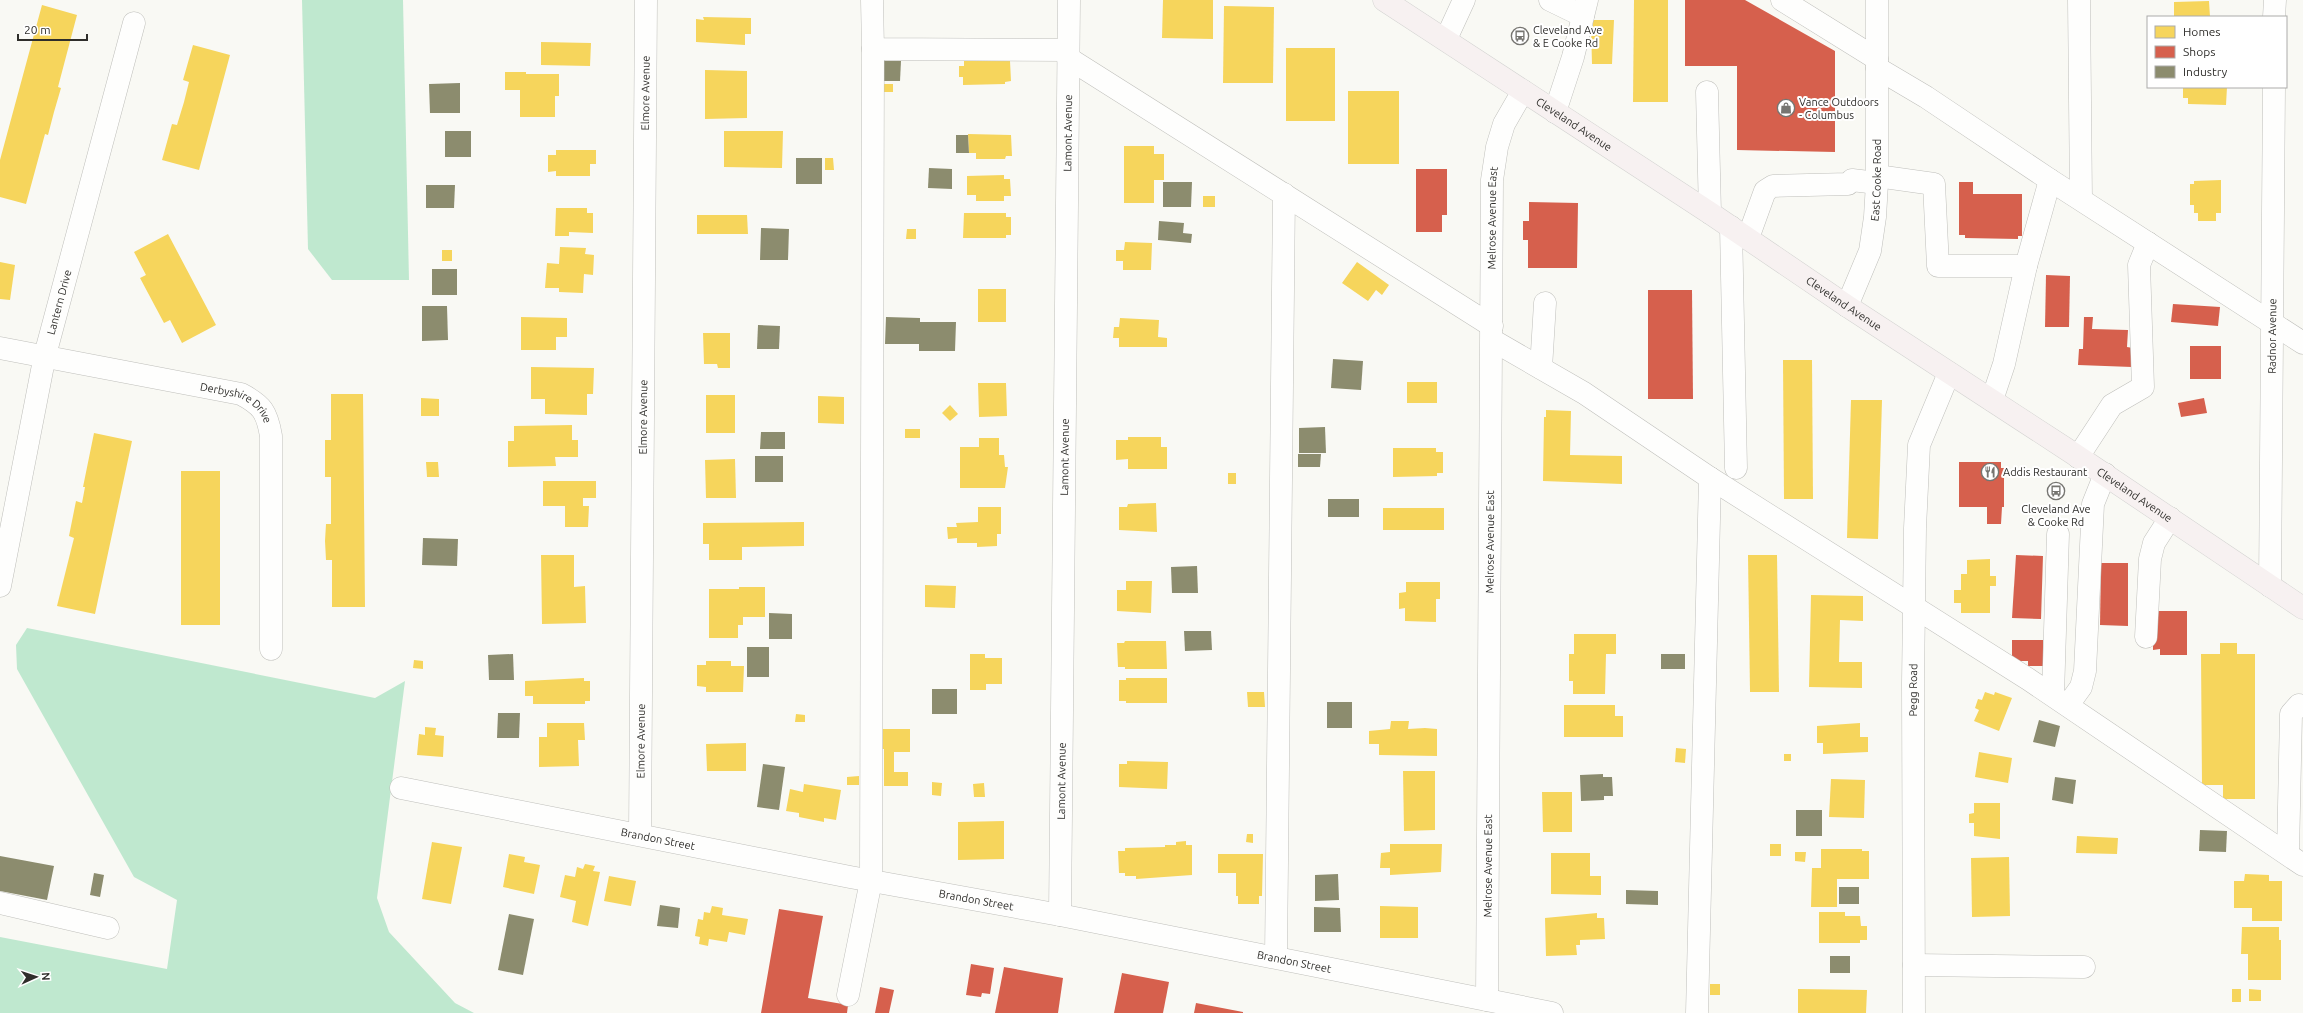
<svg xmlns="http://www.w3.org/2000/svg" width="2303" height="1013" viewBox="0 0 2303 1013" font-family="Ubuntu,sans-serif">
<rect width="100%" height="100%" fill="#f9f9f4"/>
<g fill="#bfe8cf">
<polygon points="302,0 403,0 409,280 332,280 308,249"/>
<polygon points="27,628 375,698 405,681 377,898 389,932 455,1003 474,1013 0,1013 0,937 167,969 177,900 134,877 17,669 16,645"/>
</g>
<g fill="#f6d55c">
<polygon points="1163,0 1213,0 1213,39 1162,38"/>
<polygon points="1634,0 1668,0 1668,102 1633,102"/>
<polygon points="2209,1 2210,17 2174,17 2174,2"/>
<polygon points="42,5 77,15 58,87 61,88 54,112 48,135 45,134 26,204 0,197 0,160"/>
<polygon points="1224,6 1274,7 1273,83 1223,83"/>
<polygon points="703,17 751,18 751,34 745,34 745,45 696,42 696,19 704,20"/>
<polygon points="1593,20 1614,20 1612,64 1592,64 1591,27 1593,27"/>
<polygon points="541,42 591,43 590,66 541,65"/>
<polygon points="193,45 230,55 199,170 162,160 172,124 177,125 184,102 189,82 183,80"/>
<rect x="1286" y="48" width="49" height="73"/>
<polygon points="964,60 1010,61 1011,81 1005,82 1005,84 963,85 963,77 959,77 959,66 964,66"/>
<polygon points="705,70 747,71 747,118 705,119"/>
<polygon points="505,72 526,72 526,74 559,74 559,96 555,96 555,117 520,117 520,90 505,90"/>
<rect x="882" y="84" width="11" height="8"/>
<polygon points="2183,87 2227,87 2226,105 2188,104 2188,98 2183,98"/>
<rect x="1348" y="91" width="51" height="73"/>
<polygon points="724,131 783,131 782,168 724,167"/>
<polygon points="968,134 1011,135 1012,156 1006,156 1005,159 976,159 976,153 969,153"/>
<polygon points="1124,146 1154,146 1154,154 1164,154 1164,180 1154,180 1154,203 1124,203"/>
<polygon points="556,150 596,150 596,164 590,164 590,176 556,176 556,171 548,172 548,155 556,155"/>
<polygon points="825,158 833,158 834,170 825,170"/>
<polygon points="1004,175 1004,179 1010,179 1011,196 1004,196 1004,201 976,201 976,195 967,195 967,176"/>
<polygon points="2221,180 2221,213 2216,213 2216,221 2198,221 2198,213 2194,213 2194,205 2190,205 2190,184 2194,184 2194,181"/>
<rect x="1203" y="196" width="12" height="11"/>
<polygon points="556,208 587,208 587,213 593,213 593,233 569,232 569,236 555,236"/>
<polygon points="964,213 1006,213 1006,217 1011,217 1011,235 1006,235 1006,238 963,238"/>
<polygon points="697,215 747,215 748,234 697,234"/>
<polygon points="907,229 916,229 916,239 906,239"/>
<polygon points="168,234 216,325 182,343 170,320 164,323 140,278 146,275 134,252"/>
<polygon points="1125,242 1152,243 1151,270 1123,270 1123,261 1116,261 1116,250 1124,250"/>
<polygon points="560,247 586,248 585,254 594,255 593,275 584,274 583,293 559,292 559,288 545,288 547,263 559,264"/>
<rect x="442" y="250" width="10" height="11"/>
<polygon points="0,262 15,265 10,300 0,299"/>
<polygon points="1357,262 1389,285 1382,295 1376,290 1368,301 1342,283"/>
<rect x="978" y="289" width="28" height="33"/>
<polygon points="521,317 567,318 567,337 556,337 556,350 521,350"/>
<polygon points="1120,318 1159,320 1158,337 1167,338 1167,347 1119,347 1119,338 1113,338 1114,327 1119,327"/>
<polygon points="703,333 730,333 730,368 718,368 717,364 704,364"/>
<polygon points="1783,360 1812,360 1813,499 1784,499"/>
<polygon points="531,367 594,368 593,394 587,394 587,415 545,414 545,399 531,399"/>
<rect x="1407" y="382" width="30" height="21"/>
<polygon points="978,383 1006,383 1007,416 979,417"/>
<polygon points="331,394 363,394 365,607 332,607 332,560 326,560 325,541 326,524 331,524 331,477 325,477 325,440 331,440"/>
<rect x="706" y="395" width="29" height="38"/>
<polygon points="818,396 844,397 844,424 818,423"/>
<polygon points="421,398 439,399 439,416 421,416"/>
<polygon points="1851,400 1882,400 1878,539 1847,538"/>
<polygon points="950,405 958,414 950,421 942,413"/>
<polygon points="1546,410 1571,411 1570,455 1622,456 1622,484 1543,481 1544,417 1546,417"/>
<polygon points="572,425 572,440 578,440 578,457 555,457 556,466 508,467 508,441 514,441 514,426"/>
<rect x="905" y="429" width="15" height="9"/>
<polygon points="94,433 132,441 95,614 57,606 74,538 69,536 76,501 82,503 85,487 83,487"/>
<polygon points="1128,437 1161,437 1161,447 1167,447 1167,469 1128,469 1128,459 1116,460 1116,440 1128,440"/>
<polygon points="979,438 999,438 999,455 1004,455 1005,467 1008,467 1005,488 960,488 960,447 979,447"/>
<polygon points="1393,448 1436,448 1436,452 1443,452 1443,473 1437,473 1437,476 1393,477"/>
<polygon points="735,459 736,498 706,498 705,460"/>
<polygon points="426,462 438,462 439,477 427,477"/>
<rect x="181" y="471" width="39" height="154"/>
<rect x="1228" y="473" width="8" height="11"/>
<polygon points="543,481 596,481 596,498 583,498 583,506 589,506 588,527 565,527 565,506 543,506"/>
<polygon points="1156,503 1157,532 1119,530 1119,507 1127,507 1128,504"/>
<polygon points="978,507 1001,507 1001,534 997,534 997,546 977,547 977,543 957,543 957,538 948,539 947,527 957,527 956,523 978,522"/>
<rect x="1383" y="508" width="61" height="22"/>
<polygon points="804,522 804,546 742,547 742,560 709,560 709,544 703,544 703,523"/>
<polygon points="541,555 574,555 574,587 585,586 586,623 542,624"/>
<polygon points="1748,555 1777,555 1779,692 1750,692"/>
<polygon points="1990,559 1990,576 1996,576 1996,586 1990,586 1990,613 1961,613 1961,603 1954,603 1954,590 1961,590 1961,574 1967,574 1967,560"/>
<polygon points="1126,581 1152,581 1151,613 1117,611 1117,590 1126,590"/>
<polygon points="1406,582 1440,582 1440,599 1436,599 1436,622 1405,621 1405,608 1399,609 1399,593 1406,592"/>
<polygon points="925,585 956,586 955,608 925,607"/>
<polygon points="739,587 765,587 765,617 743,617 743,625 738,625 738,638 709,638 709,589 739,589"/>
<polygon points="1811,595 1863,596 1863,621 1840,620 1839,662 1862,662 1862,688 1809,687"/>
<polygon points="1574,634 1616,634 1616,654 1606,654 1605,694 1573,694 1573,681 1569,681 1569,654 1574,654"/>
<polygon points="1125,641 1166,641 1167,669 1125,669 1125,667 1118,667 1117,643 1124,643"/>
<polygon points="2220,643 2237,643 2237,654 2255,654 2255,799 2223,799 2223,785 2202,785 2201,654 2220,654"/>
<polygon points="970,654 985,654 985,658 1002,658 1002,684 986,684 986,690 970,690"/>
<polygon points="414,660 423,661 423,669 413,668"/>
<polygon points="706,661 731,661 731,666 744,666 743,692 706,692 706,687 697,686 697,665 706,665"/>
<polygon points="584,678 584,681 590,681 590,701 585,701 585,704 533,704 533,696 525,696 525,681"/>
<polygon points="1126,678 1167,678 1167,703 1126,703 1126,701 1119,701 1119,680 1126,680"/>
<polygon points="1247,692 1264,692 1265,707 1248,707"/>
<polygon points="1985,692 1994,695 1995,692 2012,698 1999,731 1974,721 1979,710 1975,708 1978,699 1982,700"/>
<polygon points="1564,705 1615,705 1615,716 1623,716 1623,737 1564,737"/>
<polygon points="796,714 805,715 805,722 795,722"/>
<polygon points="1391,721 1409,721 1408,729 1425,728 1437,729 1437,756 1379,755 1379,744 1369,744 1369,731 1390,729"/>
<polygon points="547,723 584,723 585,740 578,740 579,766 539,767 539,737 547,737"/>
<polygon points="1860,723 1860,737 1868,737 1868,752 1823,754 1823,743 1817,743 1817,726"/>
<polygon points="425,727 436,728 435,735 444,736 443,757 417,755 419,734 425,735"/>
<polygon points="876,729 910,729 910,752 894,752 894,772 908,772 908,786 884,786 884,749 876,749"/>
<polygon points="746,743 746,771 707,771 706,744"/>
<polygon points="1676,748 1686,749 1685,763 1675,762"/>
<polygon points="1979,752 2012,758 2008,783 1975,777"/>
<rect x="1784" y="754" width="7" height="7"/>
<polygon points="1127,761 1168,762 1167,789 1119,787 1119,764 1127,764"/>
<polygon points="1403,771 1435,771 1435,830 1404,831"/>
<polygon points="859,776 859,785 847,785 847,777"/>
<polygon points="1831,779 1865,780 1864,818 1829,817"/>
<polygon points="932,782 942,783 941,796 932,795"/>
<polygon points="984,783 985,797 974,797 973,784"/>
<polygon points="804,784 841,790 836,820 824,818 824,822 799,817 799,813 786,811 790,789 803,792"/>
<polygon points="1542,792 1572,792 1572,832 1543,832"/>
<polygon points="1974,803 2000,803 2000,839 1974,836 1974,823 1969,823 1969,814 1974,813"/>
<polygon points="1004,821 1004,859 958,860 958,822"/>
<polygon points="1247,834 1253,834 1253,843 1246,842"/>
<polygon points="2077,836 2118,838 2117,854 2076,853"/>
<polygon points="1186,841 1186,845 1192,845 1192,875 1136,879 1136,876 1125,876 1125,873 1119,873 1118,851 1125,851 1125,848 1165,847 1165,845 1176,845 1176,842"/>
<polygon points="432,842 462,847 451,904 422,899"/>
<polygon points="1390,844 1442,844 1441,872 1390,875 1390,868 1380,868 1381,853 1390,852"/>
<rect x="1770" y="844" width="11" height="12"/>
<polygon points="1821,849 1862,849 1862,851 1869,851 1869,879 1837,879 1837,907 1811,907 1812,868 1821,868"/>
<polygon points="1795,852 1806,852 1805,862 1795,861"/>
<polygon points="1551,853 1590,853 1590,876 1601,876 1601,895 1551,894"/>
<polygon points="509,854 525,857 524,862 540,865 534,894 503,887"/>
<polygon points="1218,854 1263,854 1262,896 1259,896 1259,904 1238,904 1238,896 1236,896 1236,873 1218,873"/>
<polygon points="2009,857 2010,916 1972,917 1971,858"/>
<polygon points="585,864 595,866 593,871 600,872 588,926 572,922 576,901 560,897 565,875 575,877 577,867 583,869"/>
<polygon points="2245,874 2269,875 2269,881 2282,881 2282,921 2252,921 2252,908 2234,908 2234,881 2244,881"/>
<polygon points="609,876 636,881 631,906 604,901"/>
<polygon points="712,906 723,908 722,915 748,919 745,935 729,932 727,942 709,939 708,946 699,944 700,937 695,936 698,919 703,920 704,912 710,913"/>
<polygon points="1380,906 1418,907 1418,938 1380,938"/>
<polygon points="1819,912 1845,912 1845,916 1860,916 1861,926 1867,926 1867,940 1860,940 1860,943 1819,943"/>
<polygon points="1597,913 1597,918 1604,918 1605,939 1580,940 1580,945 1576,945 1577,955 1546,956 1545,918"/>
<polygon points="2242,927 2279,927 2279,940 2281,940 2281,980 2248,980 2248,954 2241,954"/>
<rect x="1710" y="984" width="10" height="11"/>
<polygon points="1798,989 1867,990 1866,1013 1798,1013"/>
<rect x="2232" y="989" width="9" height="13"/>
<polygon points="2249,989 2261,990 2261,1001 2249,1001"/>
</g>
<g fill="#d6604d">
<polygon points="1685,0 1745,0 1835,51 1835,152 1737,150 1737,66 1685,66"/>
<polygon points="1416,169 1447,169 1447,215 1442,215 1442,232 1416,232"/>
<polygon points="1959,182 1973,182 1973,194 2022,194 2022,236 2018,236 2018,239 1965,238 1965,235 1959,235"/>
<polygon points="1529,202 1578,203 1577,268 1528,268 1528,240 1523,240 1523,221 1529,221"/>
<polygon points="2046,275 2070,276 2069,327 2045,327"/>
<polygon points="1648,290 1692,290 1693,399 1648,399"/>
<polygon points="2173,304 2220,307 2218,326 2171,322"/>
<polygon points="2084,317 2093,317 2092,329 2128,330 2127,347 2133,348 2132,367 2078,365 2079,349 2083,349"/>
<rect x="2190" y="346" width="31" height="33"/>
<polygon points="2204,398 2207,413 2181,417 2178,403"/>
<polygon points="1959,462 2001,462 2001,468 2004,468 2004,507 2002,507 2001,524 1987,524 1987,507 1959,507"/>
<polygon points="2016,555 2043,556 2041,619 2012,618"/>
<polygon points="2101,563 2128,563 2128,626 2100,625"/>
<polygon points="2153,611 2187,611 2187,655 2160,655 2160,649 2153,650"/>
<polygon points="2012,640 2043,640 2043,666 2028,666 2028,661 2012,661"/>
<polygon points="779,909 823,916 808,998 848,1005 847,1013 761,1013"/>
<polygon points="971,964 994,968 990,994 982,993 981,997 966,995"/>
<polygon points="1004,967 1063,978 1058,1013 995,1013"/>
<polygon points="1122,973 1169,982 1163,1013 1114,1013"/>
<polygon points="880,987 894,990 889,1013 875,1013"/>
<polygon points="1196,1003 1243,1012 1243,1013 1194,1013"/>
</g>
<g fill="#8c8c6e">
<polygon points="884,61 901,61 900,81 883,81"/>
<polygon points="460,83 460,113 430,113 429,84"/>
<rect x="445" y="131" width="26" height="26"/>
<polygon points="956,135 968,135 969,153 956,153"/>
<rect x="796" y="158" width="26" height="26"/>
<polygon points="929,168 952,169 952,189 928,188"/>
<polygon points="1163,182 1192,182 1191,207 1163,207"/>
<polygon points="426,185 455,185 454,208 426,208"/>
<polygon points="1159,221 1184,223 1183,233 1192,234 1191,243 1158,240"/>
<polygon points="761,228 789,229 788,260 760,260"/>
<rect x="432" y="269" width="25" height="26"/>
<polygon points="422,306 447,306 448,340 422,341"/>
<polygon points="886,317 920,318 920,322 956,322 955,351 919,351 919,344 885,344"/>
<polygon points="758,325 780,326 779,349 757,349"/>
<polygon points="1333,359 1363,361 1361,390 1331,388"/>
<polygon points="1325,427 1326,453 1299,453 1299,428"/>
<polygon points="761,432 785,432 785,449 760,449"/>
<polygon points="1298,454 1321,454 1320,467 1298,467"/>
<rect x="755" y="456" width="28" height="26"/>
<rect x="1328" y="499" width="31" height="18"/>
<polygon points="423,538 458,539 457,566 422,565"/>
<polygon points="1197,566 1198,593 1172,593 1171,567"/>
<polygon points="769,613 792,614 792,639 769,639"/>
<polygon points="1184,631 1211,631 1212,650 1185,651"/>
<rect x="747" y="647" width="22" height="30"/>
<polygon points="513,654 514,680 489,680 488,655"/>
<rect x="1661" y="654" width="24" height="15"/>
<rect x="932" y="689" width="25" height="25"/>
<rect x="1327" y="702" width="25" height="26"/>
<polygon points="498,713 520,713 519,738 497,738"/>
<polygon points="2039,720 2060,726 2055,747 2033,742"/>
<polygon points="763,764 785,767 779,810 757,807"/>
<polygon points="1603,774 1603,777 1612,777 1613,796 1604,796 1604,800 1581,801 1580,775"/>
<polygon points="2055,777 2076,780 2073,804 2052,800"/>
<rect x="1796" y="810" width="26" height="26"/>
<polygon points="2200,830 2227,831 2226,852 2199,851"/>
<polygon points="0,856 54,866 47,900 0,891"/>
<polygon points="94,873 104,875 100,897 90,895"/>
<polygon points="1338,874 1339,900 1315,901 1315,875"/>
<rect x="1839" y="887" width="20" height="17"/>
<polygon points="1626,890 1658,891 1658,905 1626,904"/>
<polygon points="660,905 680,908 678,928 657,926"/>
<polygon points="1314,907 1340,908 1341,932 1314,932"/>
<polygon points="509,914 534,919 523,975 498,970"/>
<rect x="1830" y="956" width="20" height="17"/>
</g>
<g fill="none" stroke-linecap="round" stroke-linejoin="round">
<defs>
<g id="minor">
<polyline points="872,0 873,49 1068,50"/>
<polyline points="1550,0 1583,16"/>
<polyline points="1782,0 1877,59"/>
<polyline points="2079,0 2081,199"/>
<polyline points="2274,17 2275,0"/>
<polyline points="1446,39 1464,0"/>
<polyline points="1068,58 1492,326"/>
<polyline points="1877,68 1926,97 2050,180 2303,343"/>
<polyline points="1707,92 1710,213"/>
<polyline points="1555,112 1573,57 1587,0"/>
<polyline points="1877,176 1934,184 1938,266 2026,266 2050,180"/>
<polyline points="1731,227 1736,468"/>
<polyline points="1748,238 1765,191 1773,186 1848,184 1852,180 1877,183"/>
<path id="s1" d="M1847,306L1870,251L1875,217L1877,183V0"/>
<polyline points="1492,340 1584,393 1710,478 2028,679 2303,865"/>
<path id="s2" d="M0,348L241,394C262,405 267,412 271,436V649"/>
<polyline points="1541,368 1545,303"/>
<polyline points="1992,400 2004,364 2026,266"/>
<polyline points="2078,457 2112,405 2143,387 2139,265 2148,243"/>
<path id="s3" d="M0,586L45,355L134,23"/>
<path id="s4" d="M2270,586L2274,87"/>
<polyline points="2146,637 2150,559 2154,543 2170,518"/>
<polyline points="2053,695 2058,534"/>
<polyline points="2068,705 2081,687 2085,671 2093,504 2105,474"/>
<path id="s5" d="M401,788L850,877L1060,915L1552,1013"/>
<path id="s6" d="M640,834L646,0"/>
<polyline points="2288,853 2291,714 2299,705 2303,706"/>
<polyline points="0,903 108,928"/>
<path id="s7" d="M1060,915L1069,0"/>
<polyline points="1276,957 1284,194"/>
<polyline points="1914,965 2084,967"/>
<polyline points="848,995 871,881 873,49"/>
<path id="s8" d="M1487,1000L1492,180L1497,147L1504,124L1523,91"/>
<polyline points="1697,1013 1710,478"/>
<path id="s9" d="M1914,1013L1913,683L1915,528L1919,445L1949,373"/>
</g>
<g id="major">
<path id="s10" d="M1384,0L1710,213L1847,306L2074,454L2303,608"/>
</g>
</defs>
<use href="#minor" stroke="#bfbfbb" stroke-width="23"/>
<use href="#major" stroke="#d3d3d1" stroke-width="23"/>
<use href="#minor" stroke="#fefefd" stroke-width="22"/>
<use href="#major" stroke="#f7f1f1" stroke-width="22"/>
</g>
<defs>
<symbol id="bus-ring" viewBox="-11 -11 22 22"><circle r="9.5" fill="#fff" stroke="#767571" stroke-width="1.5"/><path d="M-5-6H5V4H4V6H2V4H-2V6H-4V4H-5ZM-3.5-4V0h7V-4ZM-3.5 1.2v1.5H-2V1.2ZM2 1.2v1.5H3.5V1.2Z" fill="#767571"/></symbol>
<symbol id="shop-ring" viewBox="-11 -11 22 22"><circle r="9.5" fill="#fff" stroke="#767571" stroke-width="1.5"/><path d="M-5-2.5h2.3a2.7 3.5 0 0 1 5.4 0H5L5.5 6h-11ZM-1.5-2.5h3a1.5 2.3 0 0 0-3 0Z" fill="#767571"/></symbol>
<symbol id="restaurant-ring" viewBox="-11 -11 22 22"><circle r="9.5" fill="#fff" stroke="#767571" stroke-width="1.5"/><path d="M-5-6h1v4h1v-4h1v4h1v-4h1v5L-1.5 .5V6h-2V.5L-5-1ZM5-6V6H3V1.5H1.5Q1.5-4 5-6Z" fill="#767571"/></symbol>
</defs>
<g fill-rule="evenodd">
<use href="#bus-ring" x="1510" y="26" width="20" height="20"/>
<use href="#shop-ring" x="1776" y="98" width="20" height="20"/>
<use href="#restaurant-ring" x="1980" y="462" width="20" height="20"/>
<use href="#bus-ring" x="2046" y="481" width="20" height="20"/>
</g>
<g text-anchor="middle" stroke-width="4" stroke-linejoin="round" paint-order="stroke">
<g font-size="11" fill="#2f2e2b" stroke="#fff" text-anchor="start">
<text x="1533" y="34">Cleveland Ave<tspan x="1533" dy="13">&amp; E Cooke Rd</tspan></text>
<text x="1799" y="106">Vance Outdoors<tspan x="1799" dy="13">- Columbus</tspan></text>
<text x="2003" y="476">Addis Restaurant</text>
<text x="2056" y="513" text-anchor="middle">Cleveland Ave<tspan x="2056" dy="13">&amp; Cooke Rd</tspan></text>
</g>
<g font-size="11" fill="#2f2e2b" stroke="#fff">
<text dy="4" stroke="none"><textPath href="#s6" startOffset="741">Elmore Avenue</textPath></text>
<text dy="4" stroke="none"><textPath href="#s10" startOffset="227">Cleveland Avenue</textPath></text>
<text dy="4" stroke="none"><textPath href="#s7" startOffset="782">Lamont Avenue</textPath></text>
<text dy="4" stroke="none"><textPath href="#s1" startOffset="131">East Cooke Road</textPath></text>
<text dy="4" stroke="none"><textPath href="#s8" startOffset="782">Melrose Avenue East</textPath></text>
<text dy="4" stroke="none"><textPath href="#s3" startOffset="290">Lantern Drive</textPath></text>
<text dy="4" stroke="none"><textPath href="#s10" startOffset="551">Cleveland Avenue</textPath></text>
<text dy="4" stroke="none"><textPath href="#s4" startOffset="250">Radnor Avenue</textPath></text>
<text dy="4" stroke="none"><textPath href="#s2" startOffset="245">Derbyshire Drive</textPath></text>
<text dy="4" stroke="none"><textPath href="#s6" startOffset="417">Elmore Avenue</textPath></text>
<text dy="4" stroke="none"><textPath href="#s7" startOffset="458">Lamont Avenue</textPath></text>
<text dy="4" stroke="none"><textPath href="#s10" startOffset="899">Cleveland Avenue</textPath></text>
<text dy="4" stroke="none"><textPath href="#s8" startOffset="458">Melrose Avenue East</textPath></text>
<text dy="4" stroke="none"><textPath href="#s9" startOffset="323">Pegg Road</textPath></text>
<text dy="4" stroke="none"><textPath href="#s6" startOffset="93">Elmore Avenue</textPath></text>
<text dy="4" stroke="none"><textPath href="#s7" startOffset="134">Lamont Avenue</textPath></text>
<text dy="4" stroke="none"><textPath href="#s5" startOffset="262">Brandon Street</textPath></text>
<text dy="4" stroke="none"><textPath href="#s8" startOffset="134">Melrose Avenue East</textPath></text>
<text dy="4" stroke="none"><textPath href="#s5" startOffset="586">Brandon Street</textPath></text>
<text dy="4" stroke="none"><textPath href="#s5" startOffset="910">Brandon Street</textPath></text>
</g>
</g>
<rect x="2147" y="16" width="140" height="72" fill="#ffffff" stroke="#acabaa"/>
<rect x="2155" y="26" width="20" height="12" fill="#f6d55c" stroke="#acabaa"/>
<text x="2183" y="36" font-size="12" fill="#2f2e2b">Homes</text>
<rect x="2155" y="46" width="20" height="12" fill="#d6604d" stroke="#acabaa"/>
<text x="2183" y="56" font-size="12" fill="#2f2e2b">Shops</text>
<rect x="2155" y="66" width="20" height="12" fill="#8c8c6e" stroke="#acabaa"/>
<text x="2183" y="76" font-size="12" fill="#2f2e2b">Industry</text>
<g transform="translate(36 977) rotate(87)" stroke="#ffffff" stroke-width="3" paint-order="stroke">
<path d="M0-3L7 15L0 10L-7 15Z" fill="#2f2e2b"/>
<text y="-6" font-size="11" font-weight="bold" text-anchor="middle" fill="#2f2e2b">N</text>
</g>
<path d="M18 34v6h69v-6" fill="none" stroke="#2f2e2b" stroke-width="2"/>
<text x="24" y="34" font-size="12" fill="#2f2e2b" stroke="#ffffff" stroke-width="3" paint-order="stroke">20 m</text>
</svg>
